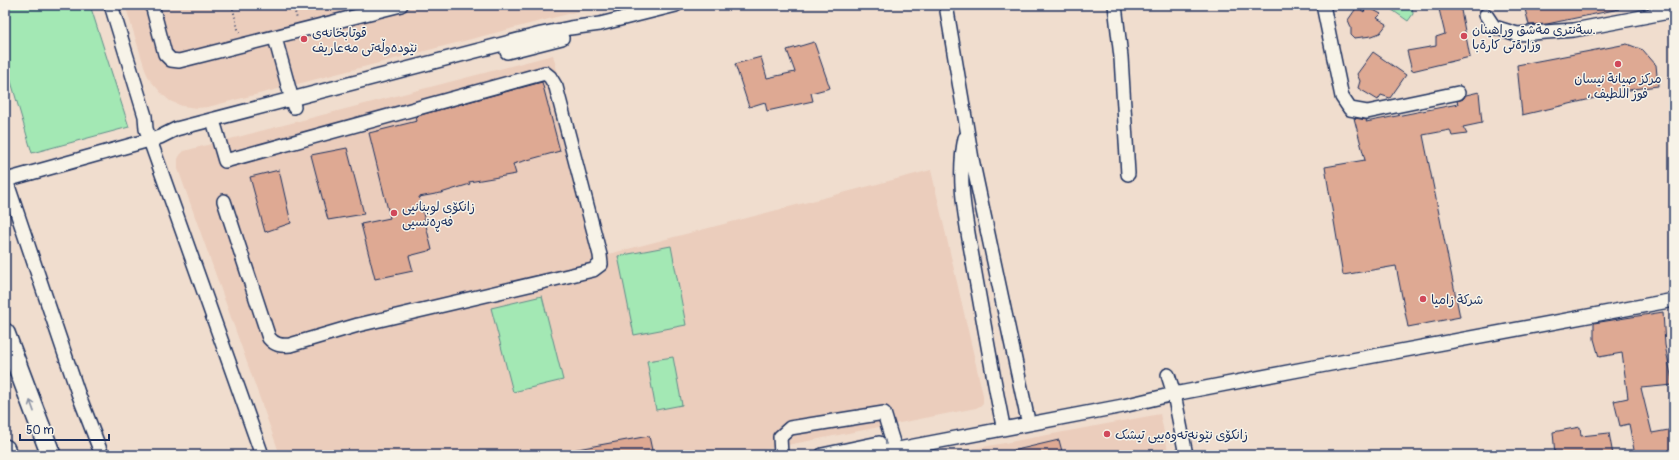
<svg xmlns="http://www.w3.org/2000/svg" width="1679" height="460" viewBox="0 0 1679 460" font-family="Pangolin,'Playpen Sans Arabic',sans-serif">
<rect width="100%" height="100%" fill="#f0ddce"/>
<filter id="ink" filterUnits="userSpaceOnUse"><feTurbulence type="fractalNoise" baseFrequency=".025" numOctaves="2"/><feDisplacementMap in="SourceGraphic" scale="8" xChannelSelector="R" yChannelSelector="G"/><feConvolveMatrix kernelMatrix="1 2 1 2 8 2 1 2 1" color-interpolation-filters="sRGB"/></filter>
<g filter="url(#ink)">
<g fill="#ebcdbc">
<polygon points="125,5 603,5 208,107 197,108 182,106 170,101 163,95 150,80 146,72"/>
<polygon points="553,55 605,255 931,170 983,395 983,403 980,406 976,408 736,455 280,455 178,169 178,159 180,155 184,151"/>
<polygon points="1160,414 1169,455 940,455"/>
</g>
<g fill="#a3e8b4" stroke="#5f8c89">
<polygon points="5,5 90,5 129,127 32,153 5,61"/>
<polygon points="1385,5 1412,5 1413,14 1408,21"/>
<polygon points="671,246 686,325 634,335 618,256"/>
<polygon points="542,296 563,380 513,392 491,308"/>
<polygon points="673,357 682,405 656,410 647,361"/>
</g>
<g fill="#dea993" stroke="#1b2f5e">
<polygon points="1438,5 1460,5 1470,57 1412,71 1407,51 1436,46 1436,37 1445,34"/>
<polygon points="1524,5 1618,5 1619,9 1547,24 1529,25"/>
<polygon points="1366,6 1381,14 1377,18 1387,24 1380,33 1372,36 1354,38 1351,35 1351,27 1348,20 1357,7 1364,12"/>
<polygon points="814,42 830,88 811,93 813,101 767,111 765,102 749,107 735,64 761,57 767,78 795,72 787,50"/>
<polygon points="1627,44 1643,50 1656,65 1658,86 1634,89 1522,115 1517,65"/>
<polygon points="1373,52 1406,75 1390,98 1381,95 1378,100 1358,88 1360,81 1357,74"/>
<polygon points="542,82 560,151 513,164 516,174 469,182 470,184 441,193 419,197 432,250 409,256 413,271 375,279 361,224 390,218 369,133 417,121 416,117 424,114"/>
<polygon points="1479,92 1482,123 1463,127 1467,134 1452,136 1450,130 1423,135 1460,317 1408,327 1396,266 1343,275 1325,167 1365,160 1354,118 1367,120 1366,122 1458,104 1457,101 1463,99 1466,95"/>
<polygon points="347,148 364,214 328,220 311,155"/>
<polygon points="279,170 291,223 265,232 250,177"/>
<polygon points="1663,312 1665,345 1673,385 1641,388 1652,433 1674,429 1674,455 1635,455 1629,424 1620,426 1614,401 1628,398 1622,353 1599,357 1594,339 1594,323"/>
<polygon points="1580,427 1581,436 1609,433 1613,455 1555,455 1553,432"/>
<polygon points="649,436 653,455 572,455 572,450"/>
<polygon points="1059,440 1063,455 1012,455 1012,451"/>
</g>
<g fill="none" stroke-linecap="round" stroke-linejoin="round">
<defs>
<g id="minor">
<polyline points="111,5 145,116 146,129 262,455"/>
<polyline points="152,5 165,54 171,60 179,61 401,5"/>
<polyline points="946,5 972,159 1027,416"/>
<polyline points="1115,5 1121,57 1128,174"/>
<polyline points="1323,5 1342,97 1350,109 1367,112 1458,93"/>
<polyline points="1486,15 1494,27 1517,34 1574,30 1674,11"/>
<polyline points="275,38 294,107"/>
<polyline points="507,52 562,38"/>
<path d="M215,127L225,161L545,73L550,77L556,87L600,255L601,264L593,270L358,325L290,345C281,346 275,345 269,338L224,201"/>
<path d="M965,138C956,181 967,225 974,268C983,319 992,370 1002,421"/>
<polyline points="5,177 78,393 102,455"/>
<polyline points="6,180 160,137 176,129 541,34 570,28 600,24 676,5"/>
<polyline points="1168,375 1174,394 1186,455"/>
<polyline points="781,455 780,437 790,428 884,413 895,449 900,455"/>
<polyline points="822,455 879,443"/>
<polyline points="867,455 1123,406 1174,394 1309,368 1674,300"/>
</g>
<g id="highway">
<polyline points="5,333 51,455"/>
<polyline points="5,449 7,455"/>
</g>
</defs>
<use href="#minor" stroke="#1b2f5e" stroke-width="16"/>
<use href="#highway" stroke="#1b2f5e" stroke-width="22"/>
<g stroke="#1b2f5e" stroke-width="2" stroke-dasharray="1 3" stroke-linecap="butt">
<polyline points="232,5 239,33"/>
<polyline points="293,5 297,19"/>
</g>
<use href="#minor" stroke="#f7f3e8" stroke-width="13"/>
<use href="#highway" stroke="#f7f3e8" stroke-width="19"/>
</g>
<defs><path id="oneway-shaft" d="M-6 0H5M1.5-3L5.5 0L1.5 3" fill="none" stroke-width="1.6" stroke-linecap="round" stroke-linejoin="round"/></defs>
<use stroke="#8991a3" href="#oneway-shaft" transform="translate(32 406) rotate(-110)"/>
</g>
<g fill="#d1495b" stroke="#f7f3e8" stroke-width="1.5">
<circle cx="1464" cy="36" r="4"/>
<circle cx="304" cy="39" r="4"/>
<circle cx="1618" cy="64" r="4"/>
<circle cx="394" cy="213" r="4"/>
<circle cx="1423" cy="299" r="4"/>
<circle cx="1107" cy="434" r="4"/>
</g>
<g text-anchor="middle" stroke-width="3" stroke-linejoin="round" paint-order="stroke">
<g font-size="13" fill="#1b2f5e" stroke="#f7f3e8" text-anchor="start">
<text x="1472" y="34">سةنترى مةشق وراهينان.<tspan x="1472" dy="15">وزارةتى كارةبا</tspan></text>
<text x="312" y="37">قوتابخانەی<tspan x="312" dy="15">نێودەوڵەتی مەعاریف</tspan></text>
<text x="1618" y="83" text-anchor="middle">مركز صيانة نيسان<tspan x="1618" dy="15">، فوز اللطيف</tspan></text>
<text x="402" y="211">زانکۆی لوبنانیی<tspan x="402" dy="15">فەڕەنسیی</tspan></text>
<text x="1431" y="304">شركة زاميا</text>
<text x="1115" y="439">زانکۆی نێونەتەوەییی تیشک</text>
</g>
</g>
<rect width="1679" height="460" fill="none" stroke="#f7f3e8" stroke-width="20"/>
<rect x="10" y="10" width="1659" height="440" fill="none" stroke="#1b2f5e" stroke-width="1.5" filter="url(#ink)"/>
<path d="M20 434v6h89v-6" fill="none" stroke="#1b2f5e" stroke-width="2"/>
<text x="26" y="434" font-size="12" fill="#1b2f5e" stroke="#f7f3e8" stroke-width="3" paint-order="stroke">50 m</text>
</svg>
